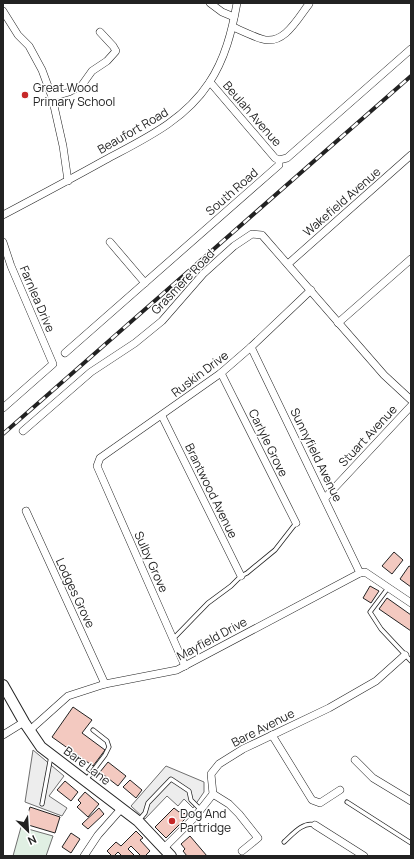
<svg xmlns="http://www.w3.org/2000/svg" width="414" height="859" viewBox="0 0 414 859" font-family="Manrope,sans-serif">
<rect width="100%" height="100%" fill="#fff"/>
<polygon fill="#e0efe3" stroke="#6f6f6f" points="21,827 53,836 46,856 13,856"/>
<g fill="#ededed" stroke="#6f6f6f">
<polygon points="33,750 64,776 49,796 67,808 62,816 25,802"/>
<polygon points="166,766 204,782 204,792 193,808 184,799 178,806 167,796 145,819 131,806"/>
</g>
<g fill="#f3c9c0" stroke="#222">
<polygon points="394,552 403,560 392,574 382,566"/>
<polygon points="409,566 411,567 411,587 400,579"/>
<polygon points="370,586 379,591 371,603 363,598"/>
<polygon points="387,598 411,615 411,631 379,609"/>
<polygon points="73,707 92,720 82,733 105,750 93,766 52,737"/>
<polygon points="108,762 126,776 118,786 100,772"/>
<polygon points="130,780 142,790 136,798 123,787"/>
<polygon points="65,781 78,792 71,801 57,790"/>
<polygon points="85,792 99,804 88,817 77,807 81,803 78,800"/>
<polygon points="30,807 60,817 55,833 25,824"/>
<polygon points="99,808 104,814 88,829 82,824"/>
<polygon points="174,808 179,812 180,811 184,814 187,811 190,814 166,838 155,827"/>
<polygon points="136,831 143,838 140,840 150,851 145,856 141,856 131,846 128,849 135,856 122,856 118,852 114,856 112,856 107,851 116,842 121,846"/>
<polygon points="71,833 80,839 71,853 62,847"/>
<polygon points="190,836 207,856 187,856 183,851 185,849 181,844"/>
</g>
<g fill="none" stroke-linecap="round" stroke-linejoin="round">
<defs>
<g id="lane">
<polyline points="388,588 370,612 381,629 411,661"/>
<polyline points="173,639 208,603 231,586 241,576 247,573 275,550 296,523"/>
<polyline points="86,780 105,755 109,747 107,741 93,730"/>
<polyline points="347,802 411,843"/>
<polyline points="42,804 51,756"/>
<polyline points="139,820 145,813 148,803 171,779 189,791 191,800 200,809"/>
<path d="M284,842C292,835 303,821 315,825"/>
</g>
<g id="street">
<polyline points="210,3 222,12 234,17"/>
<polyline points="3,11 18,35 29,46 42,70 52,97 63,146 68,181"/>
<path d="M233,27C242,31 252,36 262,39C284,46 298,18 309,4"/>
<polyline points="210,82 275,158 279,160"/>
<polyline points="52,97 69,92 82,85 92,71 107,61 116,51 113,46 100,32"/>
<path d="M3,215C37,197 71,179 105,160C144,139 184,121 209,83C225,59 232,31 237,3"/>
<polyline points="3,242 11,266 53,364 3,408"/>
<polyline points="110,242 145,283"/>
<polyline points="288,264 411,155"/>
<polyline points="338,323 411,259"/>
<polyline points="251,347 360,573"/>
<polyline points="65,353 279,165 279,160 287,158 411,49"/>
<polyline points="221,373 296,523"/>
<polyline points="162,416 241,576"/>
<polyline points="23,431 91,372 135,343 162,321 203,274 234,246 252,234 262,235 384,375 411,400"/>
<polyline points="325,498 411,406"/>
<polyline points="26,511 105,684"/>
<polyline points="185,666 97,466 100,458 221,373 251,347 311,290"/>
<polyline points="30,730 68,696 105,684 177,670 360,573 365,572 411,603"/>
<polyline points="3,735 24,722"/>
<polyline points="272,735 312,800 320,803 340,790"/>
<polyline points="355,760 373,778 411,801"/>
<polyline points="213,794 229,804 239,814 258,838 242,851"/>
<polyline points="315,825 364,856"/>
<polyline points="164,848 194,818 213,794 211,774 219,764 243,749 329,708 376,681 405,655"/>
<polyline points="84,856 98,835 121,809"/>
</g>
<polyline id="secondary" points="3,685 24,722 41,747 138,821 171,856"/>
</defs>
<use href="#lane" stroke="#222" stroke-width="5"/>
<use href="#street" stroke="#222" stroke-width="8"/>
<use href="#secondary" stroke="#222" stroke-width="12"/>
<use href="#lane" stroke="#fff" stroke-width="3.5"/>
<use href="#street" stroke="#fff" stroke-width="7"/>
<use href="#secondary" stroke="#fff" stroke-width="10"/>
<defs>
<polyline id="rail" points="3,434 411,76"/>
</defs>
<use href="#rail" stroke="#222" stroke-width="4"/>
<use href="#rail" stroke="#fff" stroke-width="2.5" stroke-dasharray="8" stroke-linecap="butt"/>
</g>
<g fill="#c62828" stroke="#fff" stroke-width="1.5">
<circle cx="25" cy="95" r="4"/>
<circle cx="172" cy="821" r="4"/>
</g>
<g text-anchor="middle" stroke-width="3" stroke-linejoin="round" paint-order="stroke">
<g font-size="12" fill="#222" stroke="#fff" text-anchor="start">
<text x="33" y="92">Great Wood<tspan x="33" dy="14">Primary School</tspan></text>
<text x="180" y="818">Dog And<tspan x="180" dy="14">Partridge</tspan></text>
</g>
<g font-size="12" fill="#222" stroke="#fff">
<text transform="translate(252 114) rotate(49)" y="4">Beulah Avenue</text>
<text transform="translate(133 131) rotate(-30)" y="4">Beaufort Road</text>
<text transform="translate(232 192) rotate(-41)" y="4">South Road</text>
<text transform="translate(342 202) rotate(-41)" y="4">Wakefield Avenue</text>
<text transform="translate(183 282) rotate(-46)" y="4">Grasmere Road</text>
<text transform="translate(37 299) rotate(67)" y="4">Farnlea Drive</text>
<text transform="translate(200 374) rotate(-37)" y="4">Ruskin Drive</text>
<text transform="translate(368 436) rotate(-47)" y="4">Stuart Avenue</text>
<text transform="translate(268 443) rotate(64)" y="4">Carlyle Grove</text>
<text transform="translate(316 455) rotate(64)" y="4">Sunnyfield Avenue</text>
<text transform="translate(211 491) rotate(64)" y="4">Brantwood Avenue</text>
<text transform="translate(151 562) rotate(66)" y="4">Sulby Grove</text>
<text transform="translate(75 593) rotate(65)" y="4">Lodges Grove</text>
<text transform="translate(212 639) rotate(-28)" y="4">Mayfield Drive</text>
<text transform="translate(263 728) rotate(-27)" y="4">Bare Avenue</text>
<text transform="translate(87 766) rotate(37)" y="4">Bare Lane</text>
</g>
</g>
<rect width="414" height="859" fill="none" stroke="#222222" stroke-width="8"/>
<g transform="translate(28 831) rotate(155)" stroke="#ffffff" stroke-width="3" paint-order="stroke">
<path d="M0-3L7 15L0 10L-7 15Z" fill="#222222"/>
<text y="-6" font-size="11" font-weight="bold" text-anchor="middle" fill="#222222">N</text>
</g>
</svg>
